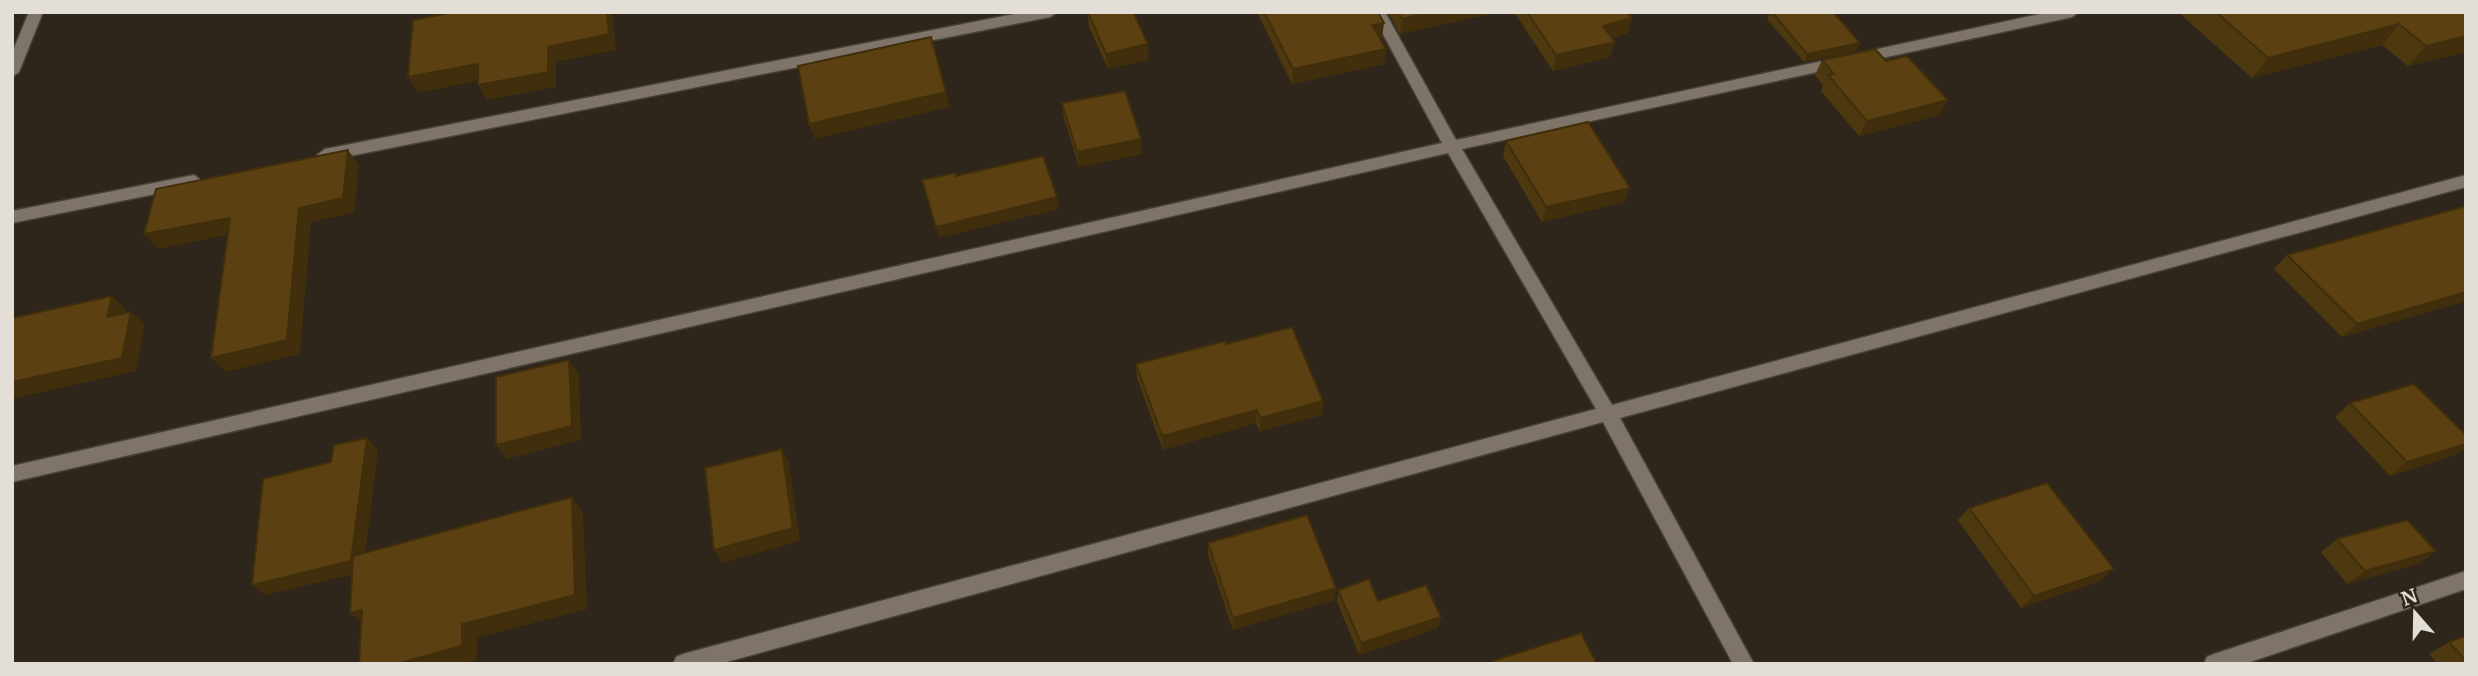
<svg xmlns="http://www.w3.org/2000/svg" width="2478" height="676" viewBox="0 0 2478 676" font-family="Merriweather,serif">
<rect width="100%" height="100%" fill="#2e261a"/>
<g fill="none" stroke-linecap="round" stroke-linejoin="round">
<defs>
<g id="street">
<polygon points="29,12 43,12 19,72 12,77 12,53"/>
<polygon points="1025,12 1057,12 1050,17 325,161 317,155 325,149"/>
<polygon points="1371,12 1385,12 1456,140 2049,12 2079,12 2072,17 1462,149 1612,405 2466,175 2466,187 1620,418 1754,664 1733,664 1603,422 719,664 673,664 676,657 683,654 1596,409 1448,153 12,482 12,466 1442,143"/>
<polygon points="194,175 202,181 200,185 12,223 12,211"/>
<polygon points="2466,571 2466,589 2244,664 2204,664 2207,657 2214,654"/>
</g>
</defs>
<use href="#street" stroke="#474137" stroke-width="3"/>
<use href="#street" fill="#7e7568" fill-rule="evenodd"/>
</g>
<g fill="#4e380f">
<polygon points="1088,12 1149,60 1108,69 1089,27"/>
<polygon points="1257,12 1378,12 1382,38 1380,38 1386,49 1384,64 1292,84"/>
<polygon points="1388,12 1498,12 1400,34"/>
<polygon points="1514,12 1627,12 1628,33 1612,38 1610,57 1553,71"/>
<polygon points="1770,12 1833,12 1860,43 1856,51 1804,62 1767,19"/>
<polygon points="2178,12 2466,12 2466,52 2408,66 2382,45 2252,78"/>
<polygon points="1822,60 1886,61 1940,115 1859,136 1821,91 1823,85 1815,75"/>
<polygon points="1062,103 1141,139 1142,154 1079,167 1064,118"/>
<polygon points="1506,141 1625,202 1542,222 1503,156"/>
<polygon points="2287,255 2466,301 2342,337 2274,269"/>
<polygon points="1226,344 1323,401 1322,415 1259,431 1256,423 1163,450 1137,378 1136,364"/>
<polygon points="2350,403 2466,435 2466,448 2455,455 2390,476 2335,417"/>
<polygon points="1969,508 2101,581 2021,608 1958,520"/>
<polygon points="2337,539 2436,551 2418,564 2347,584 2321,552"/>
<polygon points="1208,543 1335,600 1233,630 1208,555"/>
<polygon points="1338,590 1378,601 1438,628 1359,655 1337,602"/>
<polygon points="2466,636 2466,664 2438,664 2429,654 2449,642"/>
</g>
<g fill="#402e0c">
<polygon points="607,12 612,12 616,50 556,62 556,87 487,100 478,85 548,47"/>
<polygon points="1431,12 1498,12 1400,34 1402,19"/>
<polygon points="1632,18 1628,33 1599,41 1603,26"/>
<polygon points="1384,23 1382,38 1370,41 1372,25"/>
<polygon points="2399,24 2382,45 2252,78 2268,58"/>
<polygon points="2466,36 2466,52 2408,66 2426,46"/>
<polygon points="1615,42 1610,57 1553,71 1556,55"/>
<polygon points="1860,43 1856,51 1804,62 1807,54"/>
<polygon points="1148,44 1149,60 1108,69 1106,54"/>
<polygon points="1386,49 1384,64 1292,84 1293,69"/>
<polygon points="478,64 487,79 418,93 408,77"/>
<polygon points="946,92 950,107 815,139 809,124"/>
<polygon points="1948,100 1940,115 1859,136 1867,121"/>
<polygon points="1141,139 1142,154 1079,167 1077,152"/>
<polygon points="348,150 359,165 354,213 311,222 300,354 226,372 211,358 299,208"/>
<polygon points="1630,188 1625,202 1542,222 1546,207"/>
<polygon points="1057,197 1059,209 939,238 936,227"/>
<polygon points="230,218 242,232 158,249 144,234"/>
<polygon points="2466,292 2466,301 2342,337 2357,324"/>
<polygon points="112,296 126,310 122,331 107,317"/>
<polygon points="131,312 145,325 136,371 12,399 12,382"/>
<polygon points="569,360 579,374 581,440 507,459 496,445"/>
<polygon points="1323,401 1322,415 1259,431 1260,418"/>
<polygon points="1257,410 1256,423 1163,450 1162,436"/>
<polygon points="367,438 378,450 363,572 265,595 252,585"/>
<polygon points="2466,444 2466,448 2455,455 2390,476 2407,462"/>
<polygon points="782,449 789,462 800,541 722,563 714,550"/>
<polygon points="572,497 583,513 587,609 477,638 477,660 461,664 396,664 462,624"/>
<polygon points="2436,551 2418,564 2347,584 2365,571"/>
<polygon points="2114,569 2101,581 2021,608 2034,596"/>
<polygon points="1336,588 1335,600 1233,630 1233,618"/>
<polygon points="362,610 367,628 350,613"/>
<polygon points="1441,617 1438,628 1359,655 1361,643"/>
</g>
<g fill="#5b4111" stroke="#402e0c" stroke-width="2">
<polygon points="454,12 607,12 609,34 548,47 548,72 478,85 478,64 408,77 413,20"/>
<polygon points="1088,12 1133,12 1148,44 1106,54"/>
<polygon points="1264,12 1378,12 1384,23 1372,25 1386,49 1293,69"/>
<polygon points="1398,12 1431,12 1402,19"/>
<polygon points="1527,12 1627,12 1632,18 1603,26 1615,42 1556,55"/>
<polygon points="1772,12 1833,12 1860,43 1807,54"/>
<polygon points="2216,12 2466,12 2466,36 2426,46 2399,24 2268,58"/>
<polygon points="931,37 946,92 809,124 798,66"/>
<polygon points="1875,49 1886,61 1907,56 1948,100 1867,121 1828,75 1834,74 1822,60"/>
<polygon points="1125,91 1141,139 1077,152 1062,103"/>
<polygon points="1588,122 1630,188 1546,207 1506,141"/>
<polygon points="348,150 343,198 299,208 287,340 211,358 230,218 144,234 156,189"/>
<polygon points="1043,156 1057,197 936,227 922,180 955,173 956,176"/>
<polygon points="2466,206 2466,292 2357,324 2287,255"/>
<polygon points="112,296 107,317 131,312 122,358 12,382 12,318"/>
<polygon points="1292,327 1323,401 1260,418 1257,410 1162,436 1136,364 1225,341 1226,344"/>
<polygon points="569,360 572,426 496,445 496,377"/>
<polygon points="2414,384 2466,435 2466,444 2407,462 2350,403"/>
<polygon points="367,438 351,561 252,585 263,479 331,462 334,445"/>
<polygon points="782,449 793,528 714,550 705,468"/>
<polygon points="2047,483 2114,569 2034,596 1969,508"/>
<polygon points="572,497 575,595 462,624 462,646 396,664 359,664 362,610 350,613 353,556"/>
<polygon points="1307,515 1336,588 1233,618 1208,543"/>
<polygon points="2407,520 2436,551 2365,571 2337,539"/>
<polygon points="1369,579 1378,601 1426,585 1441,617 1361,643 1338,590"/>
<polygon points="1581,633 1597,664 1494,664 1493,661"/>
<polygon points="2466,636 2466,661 2449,642"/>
</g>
<rect width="2478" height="676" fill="none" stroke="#e3ded6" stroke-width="28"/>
<g transform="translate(2415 613) rotate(340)" stroke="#2e261a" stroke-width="5" paint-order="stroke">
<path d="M0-5L12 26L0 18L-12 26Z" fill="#e3ded6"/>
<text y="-10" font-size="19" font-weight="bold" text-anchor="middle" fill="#e3ded6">N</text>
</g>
</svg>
